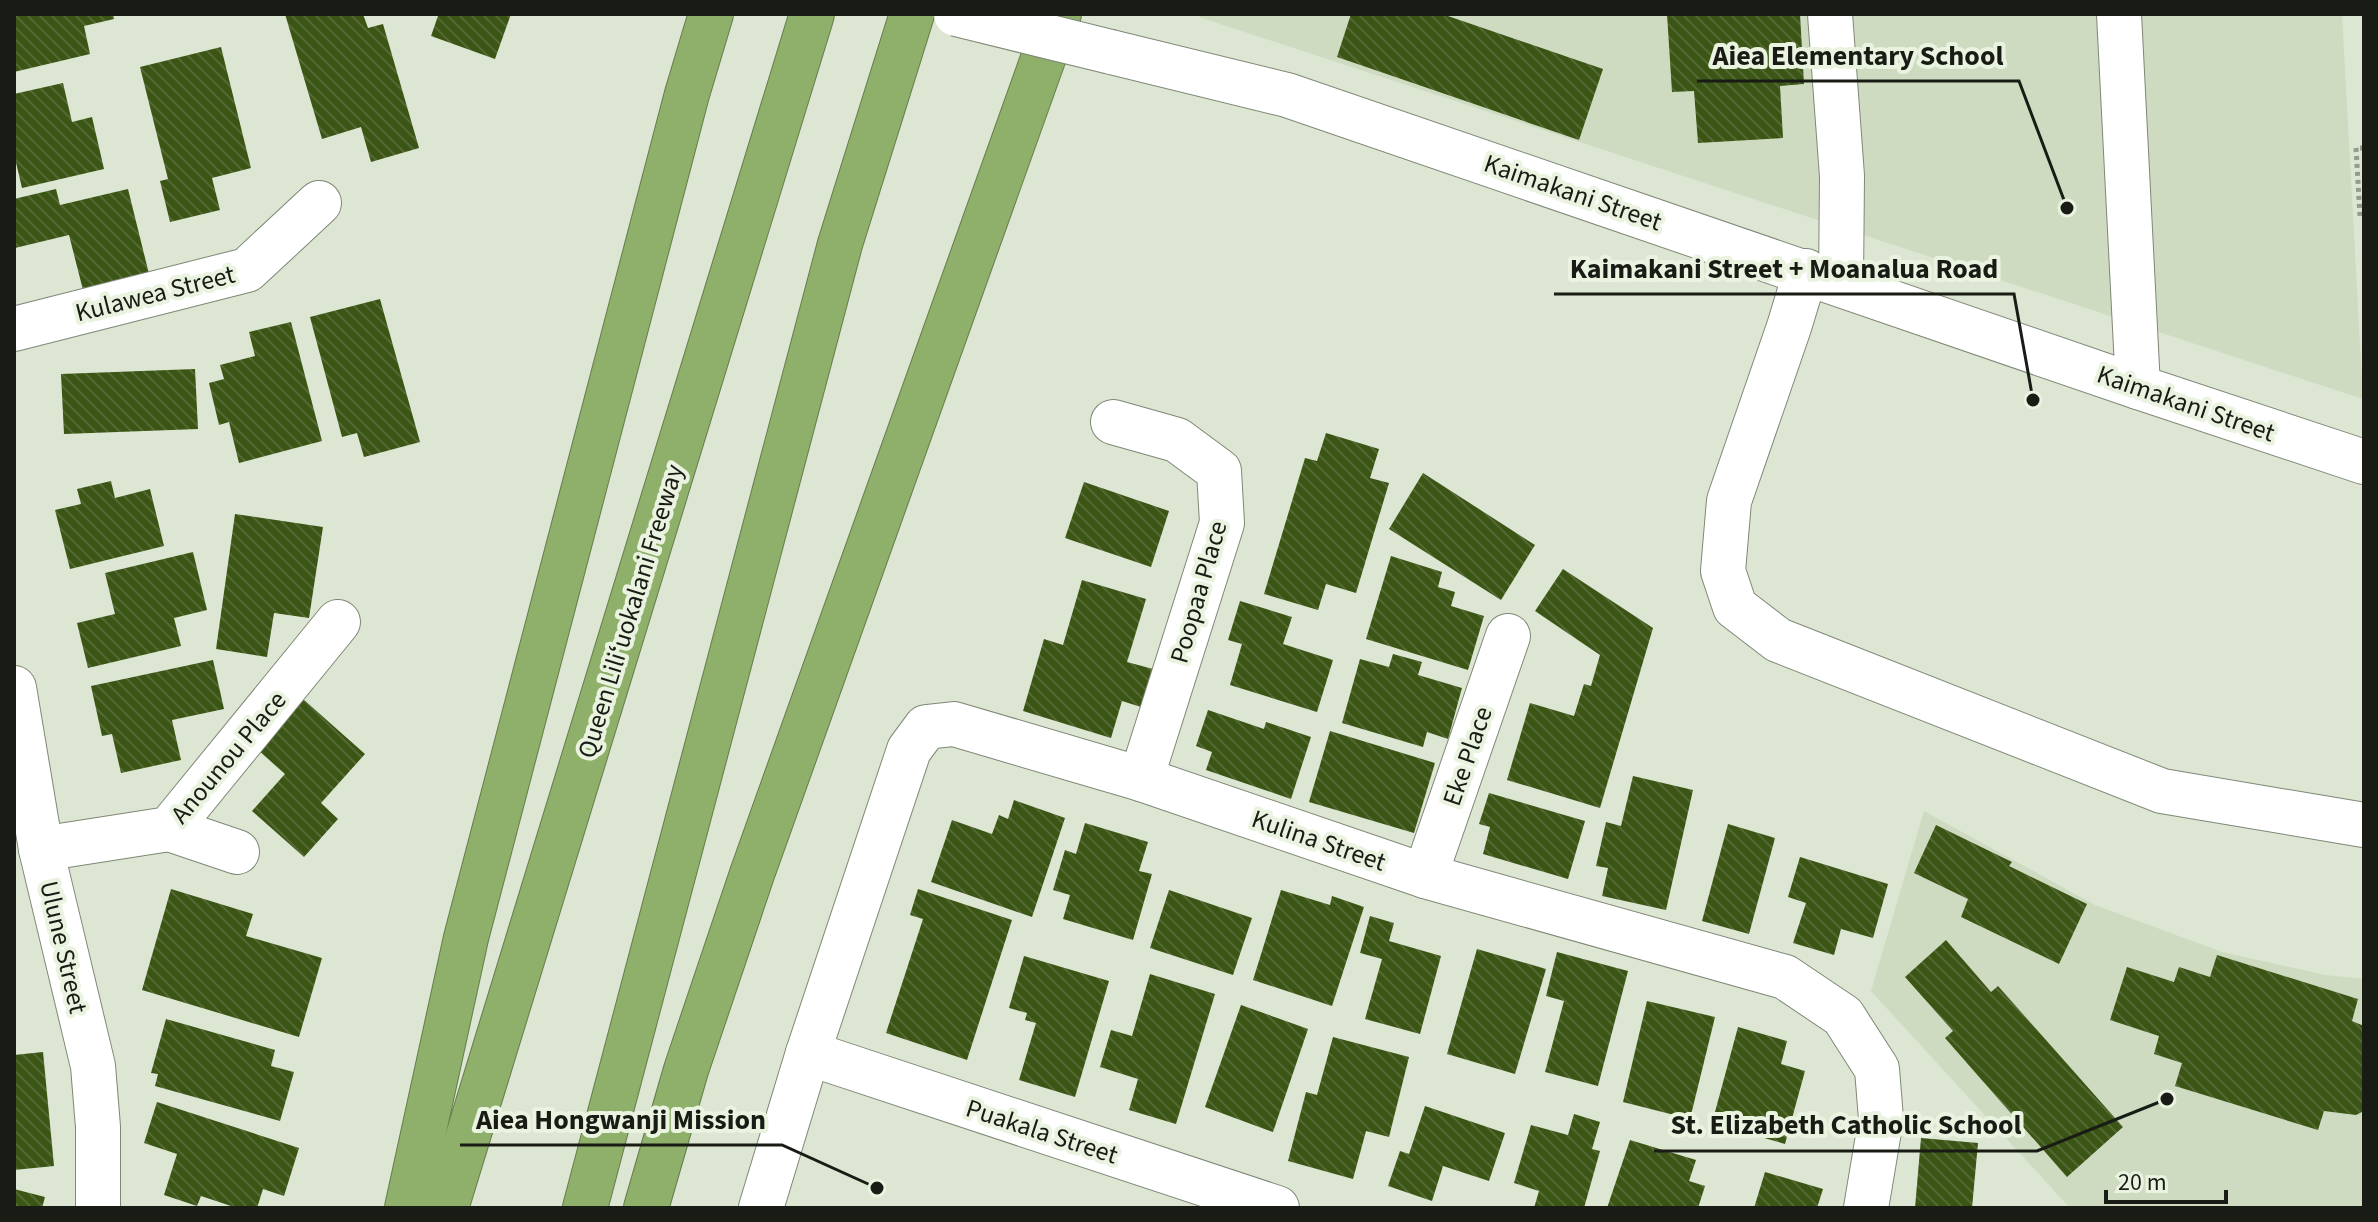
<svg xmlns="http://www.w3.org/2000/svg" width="2378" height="1222" viewBox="0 0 2378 1222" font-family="'Source Sans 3',sans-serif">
<defs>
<pattern id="building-back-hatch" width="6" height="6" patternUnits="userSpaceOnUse" patternTransform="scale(2)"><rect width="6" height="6" fill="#3b5514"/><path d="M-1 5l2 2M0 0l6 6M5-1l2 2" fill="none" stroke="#546935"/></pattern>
</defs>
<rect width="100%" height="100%" fill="#dce6d3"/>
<g fill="#cedbc1">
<polygon points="1200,14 2342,14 2363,399 1199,17"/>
<polygon points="1924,811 2095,905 2222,952 2325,975 2364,979 2364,1208 2070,1208 1871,991"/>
</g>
<g fill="url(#building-back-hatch)">
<polygon points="14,14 113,14 114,19 84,26 90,54 14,72"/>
<polygon points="285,14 363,14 368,28 383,24 419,148 371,162 361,127 322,139"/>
<polygon points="432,14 511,14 495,59 431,36 438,16"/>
<polygon points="1351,14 1442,14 1603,69 1579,140 1337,57"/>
<polygon points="1667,14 1800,14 1804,84 1780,86 1783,138 1698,143 1694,91 1672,92"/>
<polygon points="221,47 251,168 212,178 220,210 170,222 160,181 168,179 140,67"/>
<polygon points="63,83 72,122 92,117 104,169 22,188 14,154 14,94"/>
<polygon points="56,189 60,205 128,189 149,274 83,290 69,235 15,248 14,199"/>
<polygon points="380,299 420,442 364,457 357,433 342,437 310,317"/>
<polygon points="291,322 322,441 239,463 229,422 219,425 209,383 224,379 220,365 255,356 249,332"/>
<polygon points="195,369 198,429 64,434 61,374"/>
<polygon points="1326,433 1379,449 1370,478 1389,483 1356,593 1326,584 1318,610 1264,594 1305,458 1317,461"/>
<polygon points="1423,473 1535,545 1501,600 1389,529"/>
<polygon points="111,481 115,498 150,489 164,546 70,569 55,510 81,504 77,489"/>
<polygon points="1084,482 1169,511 1151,567 1065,538"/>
<polygon points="235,514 323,527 309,618 274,613 267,657 216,649"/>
<polygon points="193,552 207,610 174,618 181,646 88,668 77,623 115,614 105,573"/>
<polygon points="1391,556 1442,572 1438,587 1455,592 1451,606 1484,616 1468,670 1366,639"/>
<polygon points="1563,569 1653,628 1600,808 1507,780 1530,703 1574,716 1584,684 1591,686 1600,655 1535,611"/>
<polygon points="1082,580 1146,599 1127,662 1153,669 1141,707 1122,701 1111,738 1023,711 1044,639 1063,645"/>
<polygon points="1240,601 1292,617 1283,644 1333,660 1317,712 1230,685 1242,644 1228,640"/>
<polygon points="1393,654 1422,662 1418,675 1462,688 1448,739 1427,732 1423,747 1342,723 1360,659 1389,667"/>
<polygon points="213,660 224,709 172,720 181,760 121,773 112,734 102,736 91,686"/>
<polygon points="303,699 365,754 321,803 338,819 304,857 252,811 285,774 258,750"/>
<polygon points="1208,710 1264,729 1266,722 1311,737 1291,799 1206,770 1212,752 1196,746"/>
<polygon points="1330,731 1435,763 1414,833 1309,802"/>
<polygon points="1633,776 1693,790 1666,910 1602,896 1608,868 1596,866 1606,822 1621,826"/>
<polygon points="1489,793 1585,821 1568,879 1483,854 1490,827 1479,824"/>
<polygon points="1014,800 1065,818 1032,917 931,882 952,820 992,834 999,815 1008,819"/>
<polygon points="1085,823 1148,842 1139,871 1152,874 1133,940 1063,919 1070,895 1053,890 1065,850 1076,854"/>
<polygon points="1728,824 1775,838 1749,934 1702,921"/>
<polygon points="1936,825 2012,862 2009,866 2087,904 2059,964 1961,917 1968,899 1914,873"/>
<polygon points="1800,857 1888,884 1873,938 1841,929 1834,955 1793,943 1806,903 1788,897"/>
<polygon points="171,889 253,914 246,936 322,958 299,1037 142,990"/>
<polygon points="918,889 1012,920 967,1060 886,1033 923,919 910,915"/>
<polygon points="1169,890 1252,918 1233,975 1150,948"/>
<polygon points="1281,890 1330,905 1332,896 1364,907 1332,1006 1253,980"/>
<polygon points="1370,916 1394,923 1389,941 1441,956 1420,1034 1365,1019 1382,959 1360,953"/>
<polygon points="1946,940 1991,992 1998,986 2123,1127 2067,1177 1945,1038 1953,1031 1905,977"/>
<polygon points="1477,949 1546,969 1515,1074 1447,1054"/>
<polygon points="1557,952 1628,971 1598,1086 1545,1072 1564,1001 1546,996"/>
<polygon points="2217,955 2358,999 2352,1021 2364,1026 2364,1111 2356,1115 2324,1111 2318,1130 2175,1086 2182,1063 2154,1054 2159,1036 2110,1020 2127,967 2174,982 2179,967 2210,977"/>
<polygon points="1024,956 1109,981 1075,1097 1019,1080 1036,1023 1025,1020 1027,1013 1009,1008"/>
<polygon points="1150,974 1215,994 1176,1124 1129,1110 1138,1079 1100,1067 1111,1030 1132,1036"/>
<polygon points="1647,1001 1715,1017 1690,1119 1623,1102"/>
<polygon points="1241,1005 1308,1029 1273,1132 1205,1107"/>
<polygon points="166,1019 275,1050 271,1066 294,1072 280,1121 155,1086 158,1074 151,1073"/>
<polygon points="1738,1027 1787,1041 1781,1064 1805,1071 1785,1144 1712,1123"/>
<polygon points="1333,1037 1409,1057 1389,1137 1366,1131 1353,1179 1288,1161 1306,1092 1317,1095"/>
<polygon points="43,1052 54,1166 14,1170 14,1055"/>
<polygon points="157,1102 299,1148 284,1196 263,1189 257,1208 237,1208 201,1196 197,1206 164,1195 177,1154 144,1143"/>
<polygon points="1425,1106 1505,1133 1489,1181 1443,1166 1432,1201 1388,1186 1400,1151 1409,1154"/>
<polygon points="1574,1114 1600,1122 1592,1149 1600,1151 1584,1208 1534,1208 1539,1191 1514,1183 1531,1125 1568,1135"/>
<polygon points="1921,1138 1978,1143 1972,1208 1915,1208"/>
<polygon points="1630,1140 1696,1160 1689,1181 1705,1186 1698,1208 1607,1208"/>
<polygon points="1765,1172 1823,1189 1817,1208 1754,1208"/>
<polygon points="14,1189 45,1197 42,1208 14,1208"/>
</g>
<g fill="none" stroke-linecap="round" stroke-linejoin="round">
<defs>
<g id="minor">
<polyline points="1830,14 1842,176 1841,284"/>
<polyline points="2119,14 2138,387"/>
<polyline points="1111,52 1287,95 2138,387 2364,462"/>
<polyline points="1806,271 1789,327 1729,501 1723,571 1735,607 1778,640 2162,791 2364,825"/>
<polyline points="14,329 247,270 319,203"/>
<polyline points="1113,422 1177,440 1219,471 1222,523 1141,779"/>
<polyline points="14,688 41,849 93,1066 98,1127 98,1208"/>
<polyline points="169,829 237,852"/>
<polyline points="41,849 169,829 338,622"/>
<polyline points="1425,876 1508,636"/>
<polyline points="808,1053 1277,1208"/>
<polyline points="761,1208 808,1053 909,750 926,727 954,724 1141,779 1425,876 1785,977 1843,1016 1877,1069 1881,1119 1866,1208"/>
</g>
<g id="highway">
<polyline points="407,1208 466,938 687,94 711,14"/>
<polyline points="446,1208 812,14"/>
<polyline points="585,1208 840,244 912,14"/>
<polyline points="646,1208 686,1070 752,874 1059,14"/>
</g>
</defs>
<use href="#minor" stroke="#7f8876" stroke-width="46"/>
<use href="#highway" stroke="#657c4c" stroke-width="46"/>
<polyline stroke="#939b8c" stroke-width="5" stroke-dasharray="4 4" stroke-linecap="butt" points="2364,148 2356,148 2360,216 2364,216"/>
<use href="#minor" stroke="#fff" stroke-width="44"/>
<use href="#highway" stroke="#8fb06a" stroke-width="44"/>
<defs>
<polyline id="minor-bridge" points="956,14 1111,52"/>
</defs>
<use href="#minor-bridge" stroke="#7f8876" stroke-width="46" stroke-linecap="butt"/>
<use href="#minor-bridge" stroke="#fff" stroke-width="44"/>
</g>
<g text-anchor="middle" stroke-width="8" stroke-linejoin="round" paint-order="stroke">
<g font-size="26" fill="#181c15" stroke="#eaf3e0">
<text transform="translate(1573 192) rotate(19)" y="9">Kaimakani Street</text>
<text transform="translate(155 293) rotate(-14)" y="9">Kulawea Street</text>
<text transform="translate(2186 403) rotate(19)" y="9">Kaimakani Street</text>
<text transform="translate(1198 592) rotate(-74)" y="9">Poopaa Place</text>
<text transform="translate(630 611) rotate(-73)" y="9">Queen Liliʻuokalani Freeway</text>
<text transform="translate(1467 756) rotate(-71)" y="9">Eke Place</text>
<text transform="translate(228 757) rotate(-50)" y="9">Anounou Place</text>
<text transform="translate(1319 840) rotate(19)" y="9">Kulina Street</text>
<text transform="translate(64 947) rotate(77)" y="9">Ulune Street</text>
<text transform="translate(1042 1131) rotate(18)" y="9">Puakala Street</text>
</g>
</g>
<path fill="none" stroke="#181c15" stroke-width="3" d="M2067 208L2019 81H1697M2033 400L2014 294H1554M877 1188L782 1145H460M2167 1099L2037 1151H1654"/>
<g fill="#181c15" stroke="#eaf3e0" stroke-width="3">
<circle cx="2067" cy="208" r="8"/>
<circle cx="2033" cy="400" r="8"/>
<circle cx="877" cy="1188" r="8"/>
<circle cx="2167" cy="1099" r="8"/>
</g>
<g font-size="28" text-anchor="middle" font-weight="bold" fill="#181c15" stroke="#eaf3e0" stroke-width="8" stroke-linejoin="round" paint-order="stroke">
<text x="1858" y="65">Aiea Elementary School</text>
<text x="1784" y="278">Kaimakani Street + Moanalua Road</text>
<text x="621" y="1129">Aiea Hongwanji Mission</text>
<text x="1846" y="1134">St. Elizabeth Catholic School</text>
</g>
<rect width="2378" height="1222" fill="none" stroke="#181c15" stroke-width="32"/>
<path d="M2106 1190v12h120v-12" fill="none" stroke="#181c15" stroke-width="4"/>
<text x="2118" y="1190" font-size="24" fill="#181c15" stroke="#eaf3e0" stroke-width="6" paint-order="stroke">20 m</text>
</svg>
